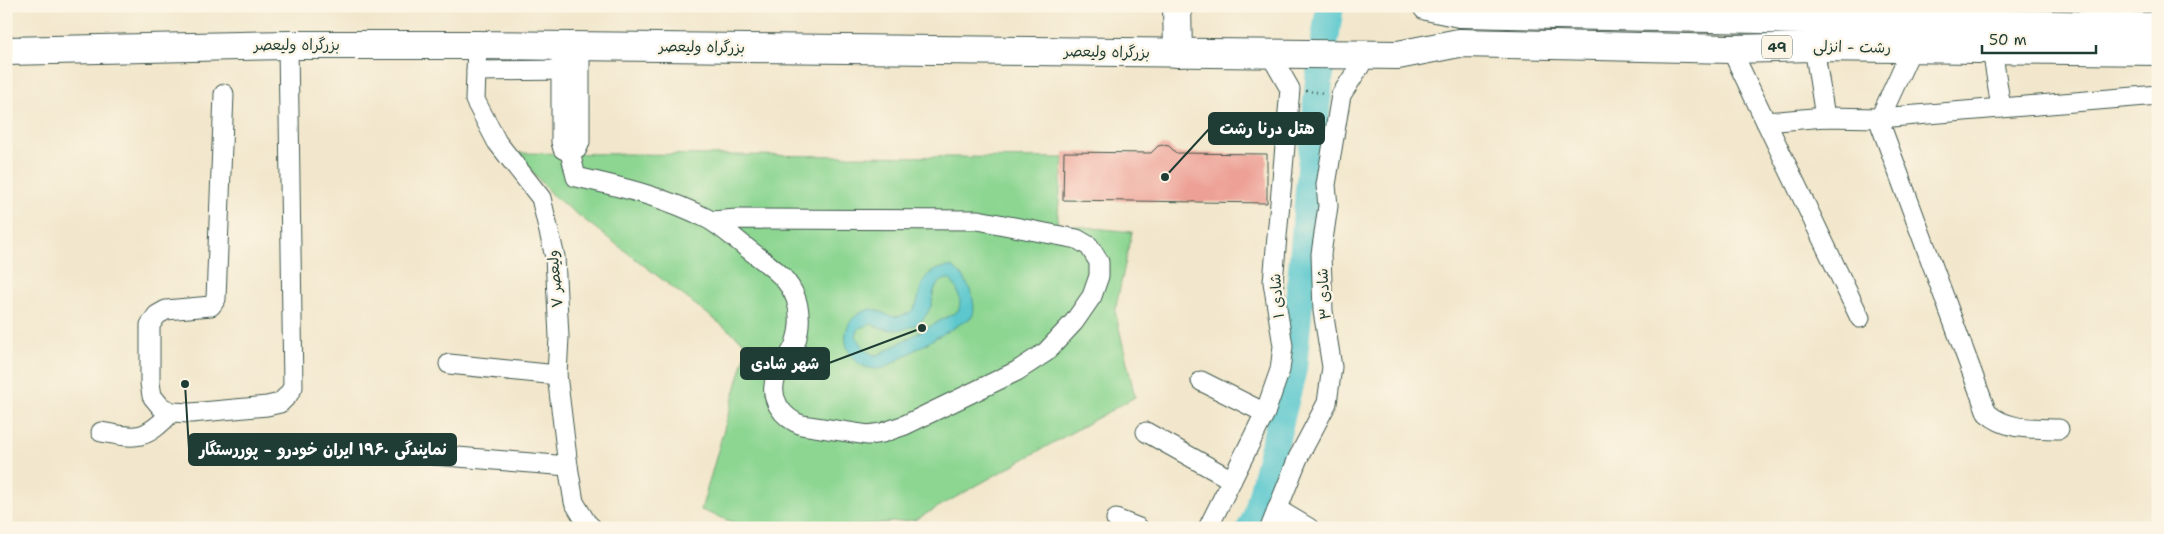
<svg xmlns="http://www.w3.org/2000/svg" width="2164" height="534" viewBox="0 0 2164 534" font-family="'Shantell Sans','Playpen Sans Arabic',sans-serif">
<rect width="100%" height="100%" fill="#fcf5e5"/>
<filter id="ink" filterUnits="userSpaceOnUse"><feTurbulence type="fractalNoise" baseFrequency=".02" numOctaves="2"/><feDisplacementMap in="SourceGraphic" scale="10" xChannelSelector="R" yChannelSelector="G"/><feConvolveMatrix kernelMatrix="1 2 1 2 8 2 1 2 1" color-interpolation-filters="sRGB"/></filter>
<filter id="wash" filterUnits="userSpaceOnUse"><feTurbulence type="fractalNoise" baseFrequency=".0096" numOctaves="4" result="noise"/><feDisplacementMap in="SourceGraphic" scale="20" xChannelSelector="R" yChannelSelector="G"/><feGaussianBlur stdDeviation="1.12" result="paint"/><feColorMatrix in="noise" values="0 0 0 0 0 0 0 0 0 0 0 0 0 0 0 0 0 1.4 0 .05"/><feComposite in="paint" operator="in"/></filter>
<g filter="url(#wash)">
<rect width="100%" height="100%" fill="#f2e7cc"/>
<polygon fill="#8cd692" stroke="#568a63" points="517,153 1063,158 1057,224 1132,232 1115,311 1135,397 915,520 833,528 748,528 701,510 748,345 552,195"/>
<path fill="#5bc8ce" stroke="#3d8281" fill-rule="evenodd" d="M951,267C965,273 979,302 972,317L884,368C846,377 827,319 871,309C881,310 889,319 900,316C927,311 912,284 932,272C938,269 943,267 951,267ZM949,279C957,285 963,302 958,311L878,355C867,356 862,344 856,336L859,328L871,324C893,335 921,331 931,306C933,300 932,292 936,287C939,282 944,279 949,279Z"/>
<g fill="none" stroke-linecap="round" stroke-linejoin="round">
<polyline stroke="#5bc8ce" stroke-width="28" points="1251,528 1257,515 1293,369 1319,80 1330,6"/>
</g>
<g id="blocks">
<polygon fill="#eda095" points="1163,145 1169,146 1176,153 1267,154 1267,203 1063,200 1064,152 1151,153 1158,146"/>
</g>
</g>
<g filter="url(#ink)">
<use href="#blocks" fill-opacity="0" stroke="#3f564b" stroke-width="1"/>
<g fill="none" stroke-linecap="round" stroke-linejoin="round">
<defs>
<g id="minor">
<polyline points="477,45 475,100 497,142 541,198 555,257 559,337 557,375 568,466 574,502 586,522 592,528"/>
<polyline points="561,46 561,142 563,149 570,152 577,149 580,142 580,46"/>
<polyline points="1814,47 1825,117"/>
<path d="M1912,48L1880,118L1881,126L1987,413C2008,431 2033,428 2059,429"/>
<polyline points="1731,49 1860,318"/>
<polyline points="1992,49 2001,108"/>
<polyline points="476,71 572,70"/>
<polyline points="224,94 216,299 211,306 166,310 157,315 150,325 150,383 152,396 161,407 172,412 191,413 267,406 280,403 288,395 293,387 288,45"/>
<polyline points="1766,122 1825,117 1880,118 2158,95"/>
<path d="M570,152L576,177C622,187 668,198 710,220C725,229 739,242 752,252C770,266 788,277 796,299C801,314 800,329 795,344C791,356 781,365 776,377C768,398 782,418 802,425L868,435L882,433L905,425L1017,371L1046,352L1074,322L1092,296L1099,276V262L1089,246L1077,239L978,220L737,219L712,221"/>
<polyline points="449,364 557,375"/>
<polyline points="1201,381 1265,413"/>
<path d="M101,432C139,439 145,440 172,412"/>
<polyline points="1146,432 1232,480"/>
<polyline points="433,455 568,466"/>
<polyline points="1277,509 1309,528"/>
<polyline points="1116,519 1139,528"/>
<polyline points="1208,528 1265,413 1280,370 1283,346 1273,282 1290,89 1270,54"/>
<polyline points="1270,528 1298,458 1327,403 1332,367 1323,311 1321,254 1328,206 1326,185 1341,95 1360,66 1364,55"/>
</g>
<g id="highway">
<polyline points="1177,6 1178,53"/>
<polyline points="1427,6 1460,13 2158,27"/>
<polyline points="6,51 288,45 477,45 1398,55 1459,43 1731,49 1814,47 2158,51"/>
</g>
</defs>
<use href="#minor" stroke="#3f564b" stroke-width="21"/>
<use href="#highway" stroke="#3f564b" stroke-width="30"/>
<polyline stroke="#3f564b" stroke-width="2.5" stroke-dasharray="1 4" stroke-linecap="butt" points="1306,91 1325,93"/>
<use href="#minor" stroke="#fff" stroke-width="19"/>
<use href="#highway" stroke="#fff" stroke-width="28"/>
</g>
</g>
<g text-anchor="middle" stroke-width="5" stroke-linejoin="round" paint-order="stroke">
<rect fill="#fcf5e5" stroke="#617469" stroke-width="1" x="1762" y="35.5" width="30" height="23" rx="4"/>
<g font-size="14" font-weight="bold" fill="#1f3d34">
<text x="1777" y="52">49</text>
</g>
<g font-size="15" fill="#1f3d34" stroke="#fcf5e5">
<text x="297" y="50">بزرگراه ولیعصر</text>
<text transform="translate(702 47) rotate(1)" y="5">بزرگراه ولیعصر</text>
<text transform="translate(1852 47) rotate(1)" y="5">رشت - انزلی</text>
<text transform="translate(1107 52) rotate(1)" y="5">بزرگراه ولیعصر</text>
<text transform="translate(555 279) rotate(-95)" y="5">ولیعصر ۷</text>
<text transform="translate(1324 294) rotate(-94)" y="5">شادی ۳</text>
<text transform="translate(1277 296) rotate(-95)" y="5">شادی ۱</text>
</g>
</g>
<path fill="none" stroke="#1f3d34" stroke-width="2" d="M1165 177L1209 129M922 328L829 363M185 384L189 449"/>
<g fill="#1f3d34" stroke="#fcf5e5" stroke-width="2">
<circle cx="1165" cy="177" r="5"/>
<circle cx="922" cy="328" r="5"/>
<circle cx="185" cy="384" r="5"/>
</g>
<g fill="#1f3d34" stroke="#1f3d34" stroke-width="2">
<rect x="1209" y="113" width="115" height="31" rx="5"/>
<rect x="741" y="348" width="88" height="31" rx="5"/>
<rect x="189" y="434" width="267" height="31" rx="5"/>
</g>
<g font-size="16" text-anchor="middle" font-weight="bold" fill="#fff">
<text x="1267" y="134">هتل درنا رشت</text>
<text x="785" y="369">شهر شادی</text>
<text x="323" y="455">نمایندگی ۱۹۶۰ ایران خودرو - پوررستگار</text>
</g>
<rect width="2164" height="534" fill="none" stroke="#fcf5e5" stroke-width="25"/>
<path d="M1982 45v8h114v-8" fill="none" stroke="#1f3d34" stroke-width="2.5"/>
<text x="1989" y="45" font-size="15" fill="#1f3d34" stroke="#fcf5e5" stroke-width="4" paint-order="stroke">50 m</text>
</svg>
